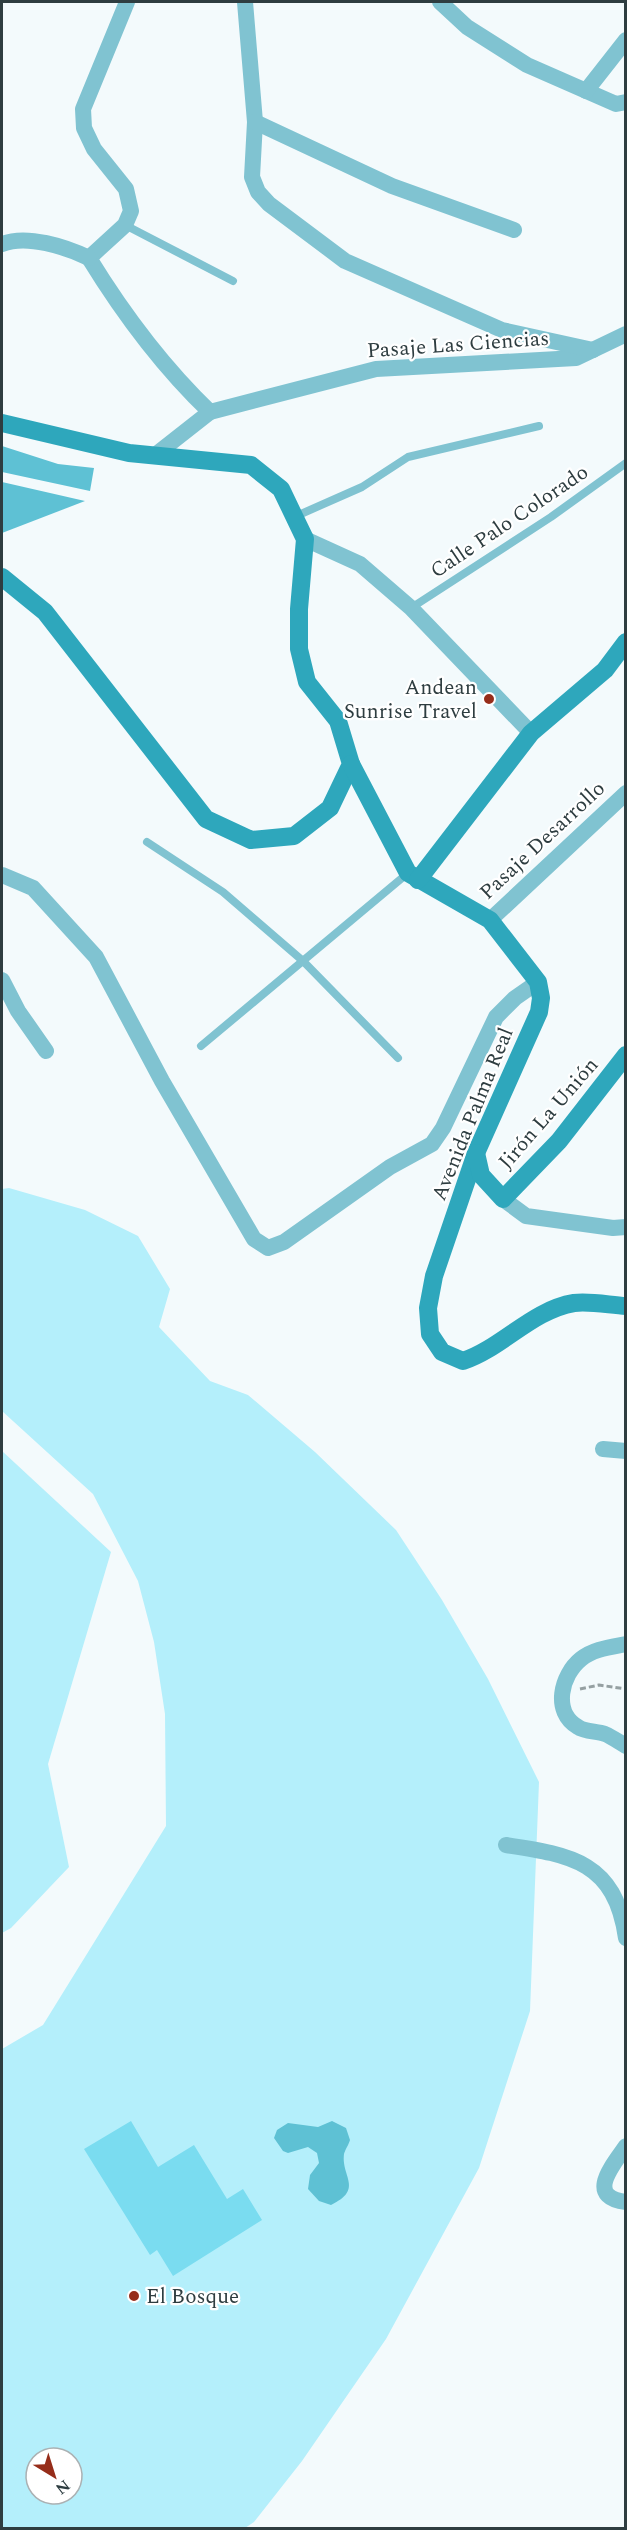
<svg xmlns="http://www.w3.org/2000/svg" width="627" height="2530" viewBox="0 0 627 2530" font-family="Spectral,serif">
<rect width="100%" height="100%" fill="#f3fafc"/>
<g fill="#b4effb" fill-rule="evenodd">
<path d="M9,1188L85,1210L138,1236L170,1289L159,1327L210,1381L248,1395L315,1452L396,1530L442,1600L488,1679L539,1782L530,2011L479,2168L386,2339L302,2461L254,2522L245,2528H2V2049L43,2025L166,1826L165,1714L154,1642L138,1581L93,1494L2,1411V1189ZM36,2458H72V2494H36Z"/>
<polygon points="2,1451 111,1552 48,1764 69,1867 11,1928 2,1933"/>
</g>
<g fill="#5ec1d4">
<polygon points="2,446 58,464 94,468 90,491 2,472"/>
<polygon points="2,482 85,501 2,533"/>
<path d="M332,2121L346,2128L350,2140C349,2144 345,2150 344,2154C341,2177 364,2189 331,2205L319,2201L308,2189L310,2175L319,2163L317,2153L308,2147L288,2153L283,2151L274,2138L277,2130L288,2123L318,2127Z"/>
</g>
<polygon fill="#7adcf0" points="131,2121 158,2167 194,2145 227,2199 243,2189 262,2220 173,2276 157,2250 150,2255 84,2149"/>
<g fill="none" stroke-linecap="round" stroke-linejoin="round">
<polyline stroke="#95a0a2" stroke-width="3" stroke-dasharray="6 3" stroke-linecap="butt" points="580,1689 599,1685 626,1689"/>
<g stroke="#80c3d1" stroke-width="8">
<polyline points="125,225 233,281"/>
<polyline points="294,517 362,487 408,457 539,426"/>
<polyline points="411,608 551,517 626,463"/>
<polyline points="147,842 223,892 303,961 398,1058"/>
<polyline points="201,1046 408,873"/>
</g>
<g stroke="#80c3d1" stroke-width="16">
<path d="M127,2L83,109L84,128L94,149L126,189L131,211L125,225L89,258C124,315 162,366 210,412L376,369L576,358L626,334"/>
<polyline points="245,2 255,122 252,177 258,192 269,204 345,261 502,330 593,350"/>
<polyline points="440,2 467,27 527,65 616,104 626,102"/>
<polyline points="586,91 626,40"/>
<polyline points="255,122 392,186 514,230"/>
<path d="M2,244C27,234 66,247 89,258"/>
<polyline points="154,456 210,412"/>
<polyline points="305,539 360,564 411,608 531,733"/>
<polyline points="2,875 33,888 96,957 162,1081 254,1239 268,1248 284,1242 390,1167 432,1144 443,1128 496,1017 515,998 538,982"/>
<polyline points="490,920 626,793"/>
<polyline points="2,980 18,1011 46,1051"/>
<polyline points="503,1199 526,1216 613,1228 626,1227"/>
<polyline points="603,1449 626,1451"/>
<path d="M626,1644C611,1647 593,1649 581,1659C561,1675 552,1712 578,1727C585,1732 597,1731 605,1734C612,1737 619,1742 626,1746"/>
<path d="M506,1845C572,1855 615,1862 626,1938"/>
<path d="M626,2146C614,2164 584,2197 626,2202"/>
</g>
<g stroke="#2ea7bc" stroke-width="18">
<polyline points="2,423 129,453 251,465 281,489 305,539 299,609 299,649 307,682 338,721 351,764 330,808 294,836 251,840 206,819 45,612 2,577"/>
<path d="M351,764L408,873L490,920L538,982L541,998L539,1012L476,1153L434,1276L428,1308L430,1334L442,1352L463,1361C502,1348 532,1310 574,1303C590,1301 609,1305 626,1306"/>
<polyline points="418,880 531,733 605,670 626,642"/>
<polyline points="476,1153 481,1175 503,1199 559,1141 626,1055"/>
</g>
</g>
<g fill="#962d1a" stroke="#fff" stroke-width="2">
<circle cx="489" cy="699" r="6"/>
<circle cx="134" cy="2296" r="6"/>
</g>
<g text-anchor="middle" stroke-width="4.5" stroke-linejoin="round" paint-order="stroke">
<g font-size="21" fill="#2e3d40" stroke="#fff">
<text transform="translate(458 344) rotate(-4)" y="7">Pasaje Las Ciencias</text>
<text transform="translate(509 521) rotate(-34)" y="7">Calle Palo Colorado</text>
<text transform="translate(542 840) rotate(-43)" y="7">Pasaje Desarrollo</text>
<text transform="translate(548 1113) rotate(-49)" y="7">Jirón La Unión</text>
<text transform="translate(472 1114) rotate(-68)" y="7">Avenida Palma Real</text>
</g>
<g font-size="21" fill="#2e3d40" stroke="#fff" text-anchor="end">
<text x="477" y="694">Andean<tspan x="477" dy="24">Sunrise Travel</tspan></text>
<text x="146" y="2303" text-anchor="start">El Bosque</text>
</g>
</g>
<rect width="627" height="2530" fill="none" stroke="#2e3d40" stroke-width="6"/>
<g transform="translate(54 2476) rotate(142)"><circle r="28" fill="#ffffff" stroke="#abb1b3" stroke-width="1.5"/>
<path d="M0-4.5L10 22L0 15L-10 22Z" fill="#962d1a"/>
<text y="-9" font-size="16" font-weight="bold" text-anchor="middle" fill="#2e3d40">N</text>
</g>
</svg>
